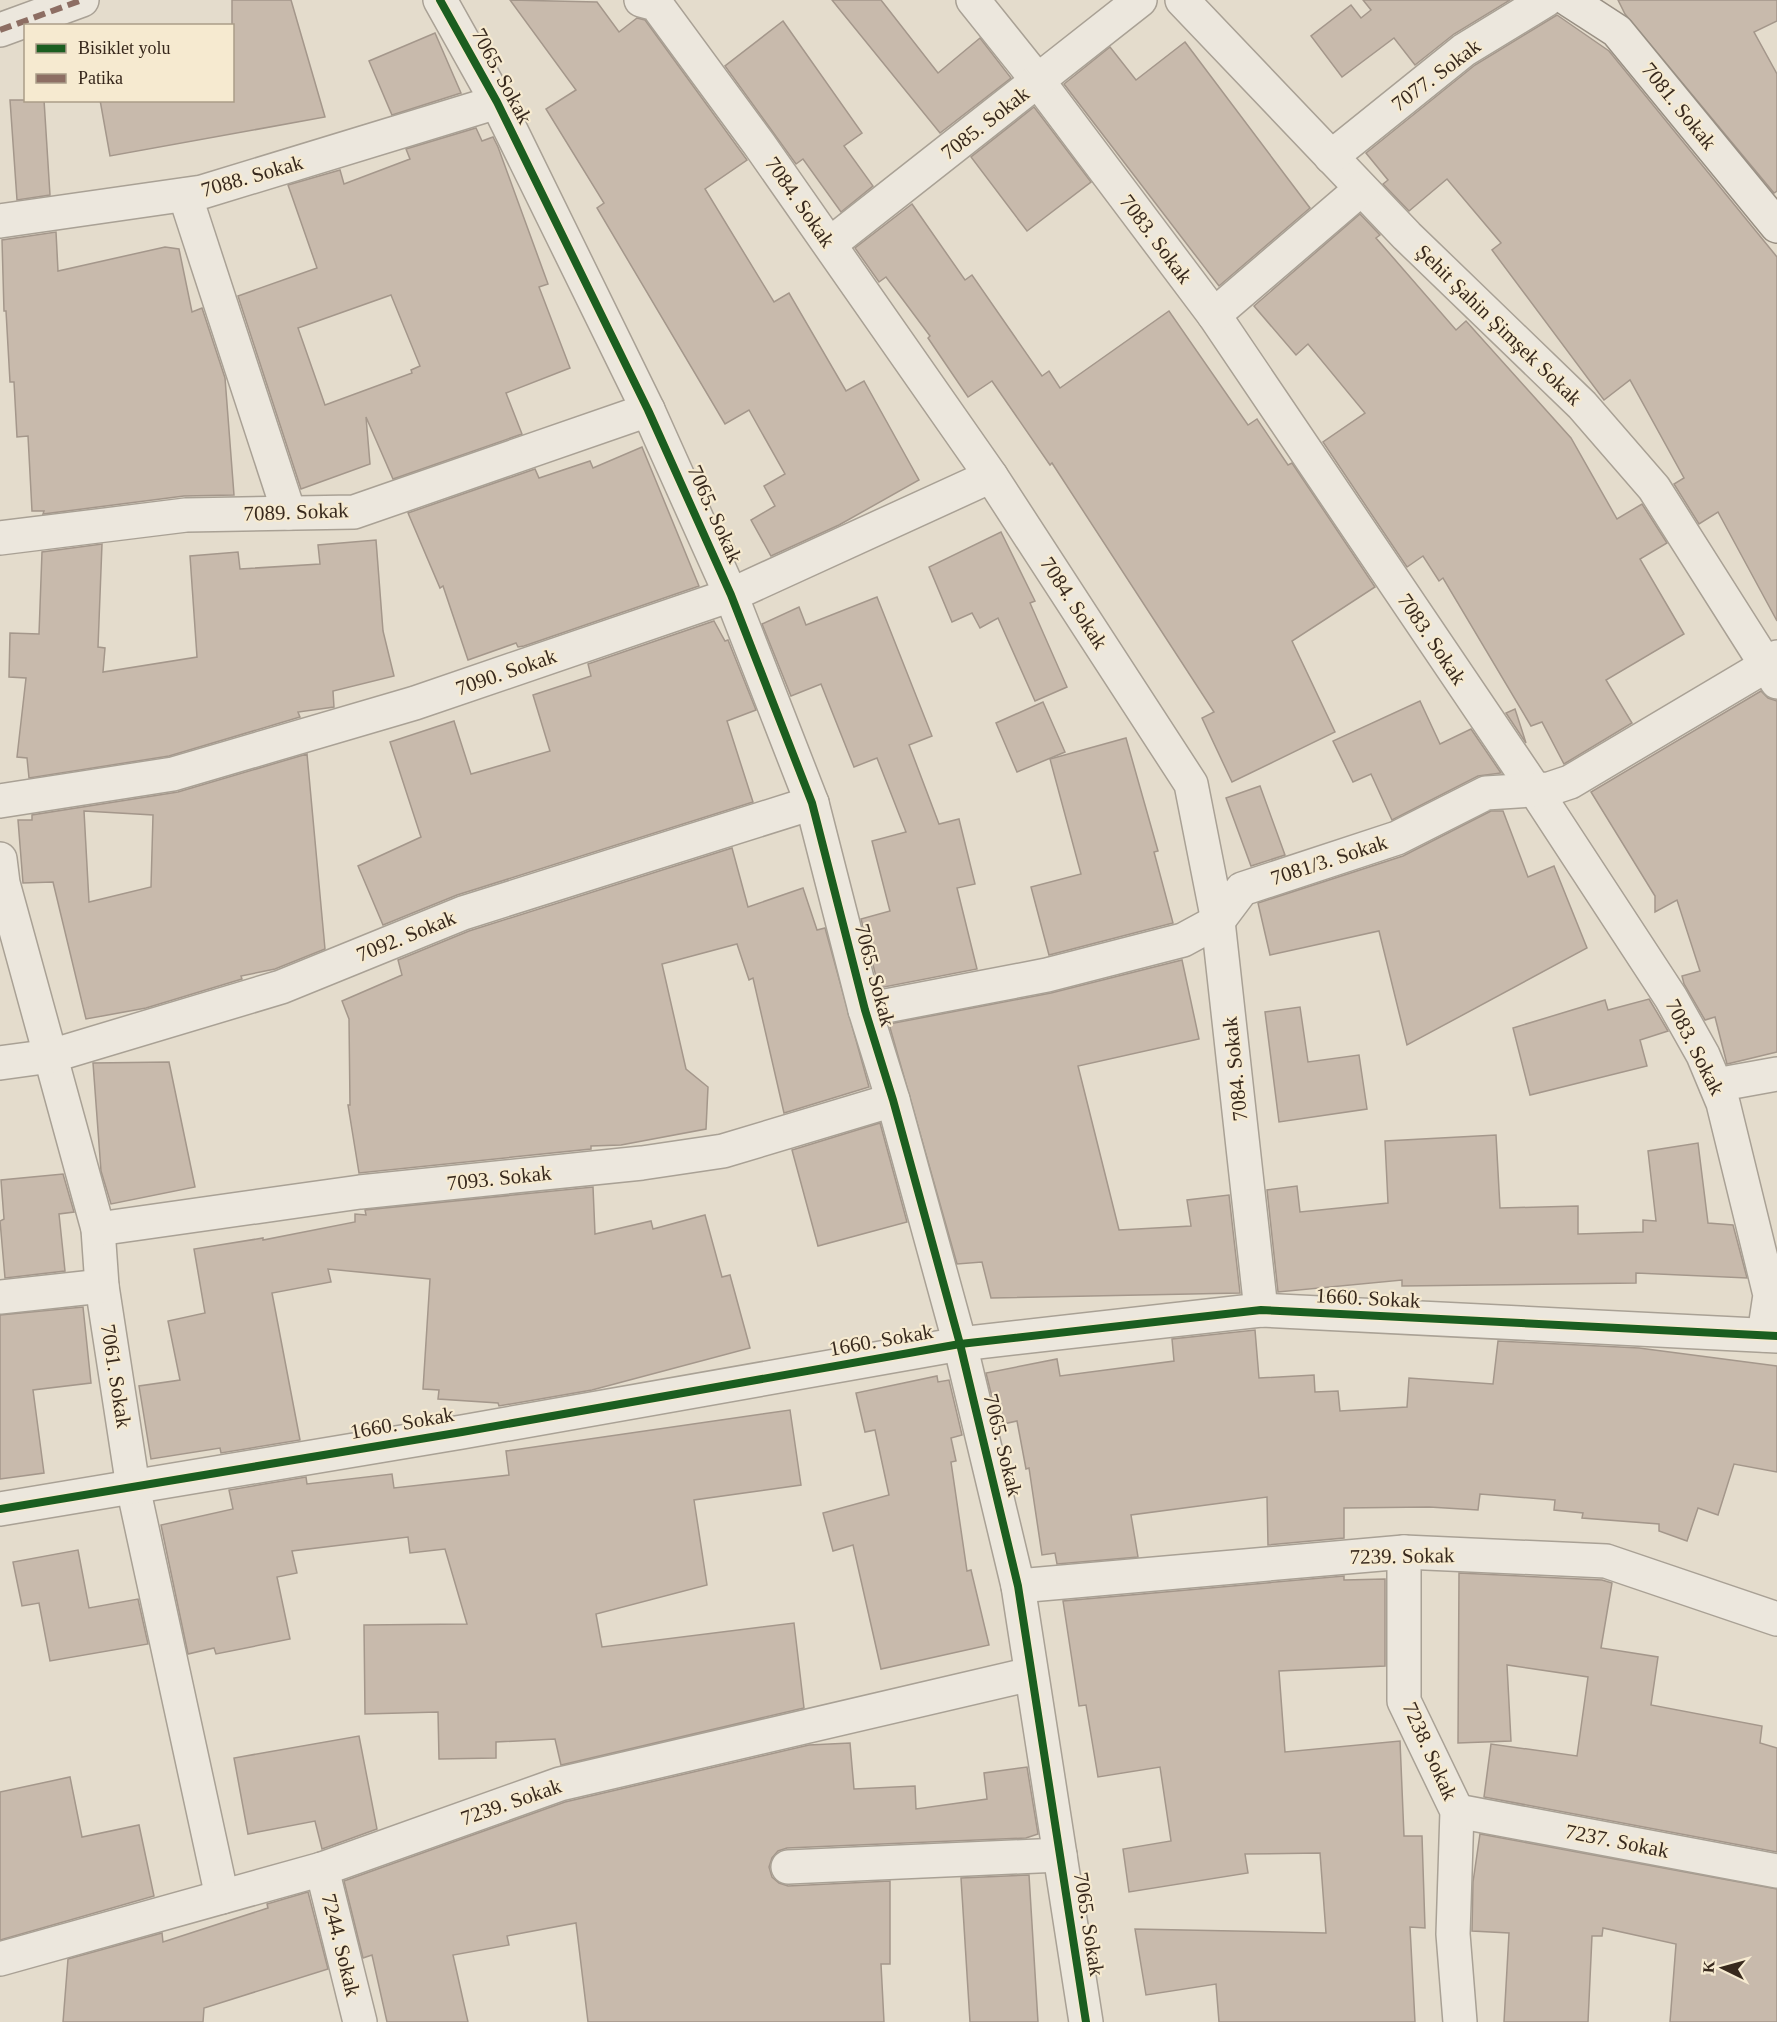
<svg xmlns="http://www.w3.org/2000/svg" width="1777" height="2022" viewBox="0 0 1777 2022" font-family="Georgia,serif">
<rect width="100%" height="100%" fill="#e4dccc"/>
<g fill="#c8baac" stroke="#a4978b" stroke-width="1.5" fill-rule="evenodd">
<polygon points="232,0 291,0 325,117 110,156 100,100 232,100"/>
<polygon points="510,0 597,2 619,32 637,18 645,20 747,160 705,189 774,302 789,293 846,391 864,381 919,480 839,525 771,556 751,520 775,506 764,486 785,474 749,410 725,424 597,208 604,203 546,109 576,90"/>
<polygon points="832,0 881,0 938,73 980,38 1011,78 940,133"/>
<polygon points="1363,0 1510,0 1454,34 1415,65 1394,38 1342,77 1311,36 1351,5 1361,18 1371,10"/>
<polygon points="1618,0 1777,0 1777,21 1754,32 1777,74 1777,191 1774,193 1625,14"/>
<polygon points="1557,15 1609,51 1777,257 1777,621 1718,512 1699,524 1674,484 1684,478 1630,380 1604,400 1492,250 1501,243 1447,179 1409,211 1383,184 1388,180 1366,153 1475,65"/>
<polygon points="783,21 862,133 844,146 873,186 841,212 803,159 796,164 725,66"/>
<polygon points="435,33 461,93 392,115 369,61"/>
<polygon points="1185,42 1310,208 1219,286 1064,84 1110,47 1136,80"/>
<polygon points="10,100 44,100 50,195 17,200"/>
<polygon points="1034,107 1091,182 1027,231 971,157"/>
<path d="M476,128L482,141L493,137L498,147L548,284L539,287L570,368L506,393L522,434L393,479L366,417L370,464L301,489L238,296L317,268L288,185L340,170L344,184L410,159L406,149ZM391,295L420,366L411,370L412,373L325,405L298,328Z"/>
<polygon points="912,204 965,280 972,275 1042,376 1049,371 1060,388 1169,311 1248,425 1257,419 1288,465 1292,463 1375,587 1292,641 1335,732 1232,782 1202,718 1214,712 1052,463 1050,465 992,381 968,397 928,338 930,336 886,277 879,282 855,248"/>
<polygon points="1360,214 1380,235 1376,238 1456,330 1466,321 1571,438 1617,519 1642,504 1667,543 1640,559 1684,634 1606,680 1632,723 1564,764 1542,722 1531,726 1443,578 1439,581 1423,556 1407,567 1323,442 1365,413 1308,344 1296,355 1254,306"/>
<polygon points="56,232 58,271 165,247 179,249 192,312 202,308 225,378 234,495 184,496 43,514 44,511 32,511 28,436 17,437 14,382 10,382 6,311 4,311 2,240"/>
<polygon points="642,447 699,586 524,646 518,647 516,643 468,660 443,586 440,588 408,513 535,469 539,478 590,461 593,468"/>
<polygon points="1001,532 1035,601 1030,603 1067,687 1035,701 998,618 980,628 972,613 952,622 929,567"/>
<polygon points="376,540 383,631 394,676 333,691 334,707 298,712 300,717 169,756 29,778 27,758 17,757 26,678 9,677 10,633 39,634 42,552 102,544 98,647 105,648 103,672 197,657 190,556 238,552 240,569 320,564 318,545"/>
<polygon points="877,597 932,736 909,745 939,824 959,819 975,884 957,888 977,969 879,988 861,919 890,911 872,841 906,832 877,758 854,767 821,684 791,696 762,624 799,607 806,625"/>
<polygon points="714,621 725,641 728,640 756,710 727,721 753,802 457,895 383,925 358,866 421,837 390,742 454,721 471,774 550,751 533,695 591,676 588,664"/>
<polygon points="1761,691 1768,698 1777,701 1777,1052 1727,1064 1715,1017 1705,1020 1684,984 1682,976 1700,971 1677,900 1655,912 1655,896 1591,792"/>
<polygon points="1420,701 1440,744 1471,729 1501,773 1478,776 1392,820 1371,774 1353,782 1333,741"/>
<polygon points="1043,702 1065,752 1017,772 996,723"/>
<polygon points="1515,709 1526,743 1506,713"/>
<polygon points="1126,738 1158,851 1154,852 1173,923 1049,955 1031,887 1081,874 1050,759"/>
<path d="M307,754L325,949L275,969L241,976L242,979L146,1008L86,1019L53,882L23,883L18,820H32V815L178,792ZM84,811L153,815L151,887L89,902Z"/>
<polygon points="1260,786 1285,855 1251,866 1226,798"/>
<polygon points="1491,811 1503,811 1528,877 1554,866 1587,948 1407,1045 1379,931 1270,955 1258,903 1403,856"/>
<polygon points="732,848 748,907 803,888 817,930 825,928 869,1087 784,1113 753,978 749,980 737,944 662,964 686,1069 708,1087 706,1129 621,1145 591,1146 591,1149 359,1173 348,1105 350,1105 349,1019 342,1001 402,975 398,960 469,931"/>
<polygon points="1182,960 1199,1039 1078,1066 1119,1230 1191,1226 1187,1200 1229,1195 1240,1293 991,1298 982,1262 957,1264 889,1024 1051,993"/>
<polygon points="1649,999 1668,1031 1640,1040 1647,1066 1530,1095 1513,1028 1605,1000 1608,1010"/>
<polygon points="1300,1007 1308,1062 1359,1055 1367,1109 1279,1122 1265,1012"/>
<polygon points="169,1062 195,1187 111,1204 101,1171 93,1063"/>
<polygon points="880,1123 907,1222 818,1246 792,1150"/>
<polygon points="1496,1135 1500,1208 1578,1206 1578,1234 1643,1232 1643,1220 1656,1221 1648,1151 1698,1143 1708,1223 1733,1225 1747,1278 1636,1273 1636,1283 1402,1286 1402,1280 1278,1292 1267,1190 1297,1186 1300,1212 1388,1203 1385,1141"/>
<polygon points="63,1174 74,1212 59,1214 65,1271 5,1278 0,1221 4,1219 1,1180"/>
<polygon points="593,1187 595,1234 651,1221 653,1229 705,1215 722,1277 730,1275 750,1348 592,1390 499,1406 498,1403 438,1399 439,1390 423,1389 430,1279 328,1269 331,1282 272,1293 300,1440 221,1453 220,1448 151,1459 139,1386 180,1380 168,1321 205,1313 194,1249 263,1238 263,1240 355,1222 355,1214 366,1215 365,1210"/>
<polygon points="83,1307 91,1383 33,1390 44,1473 0,1479 0,1315"/>
<polygon points="1255,1330 1259,1378 1314,1375 1315,1392 1338,1391 1340,1411 1407,1407 1409,1378 1493,1384 1498,1341 1639,1348 1777,1366 1777,1472 1734,1464 1718,1515 1698,1508 1687,1541 1659,1531 1659,1524 1582,1518 1583,1513 1554,1510 1555,1500 1480,1494 1478,1510 1429,1507 1344,1508 1344,1538 1268,1545 1267,1497 1131,1515 1138,1557 1057,1564 1055,1553 1042,1555 1029,1468 1026,1469 1017,1421 999,1425 986,1373 1057,1359 1060,1376 1174,1361 1172,1339"/>
<polygon points="937,1376 938,1382 949,1380 962,1435 951,1438 956,1461 951,1462 967,1571 971,1570 989,1645 881,1669 853,1545 833,1551 823,1513 889,1495 875,1430 865,1432 856,1393"/>
<polygon points="790,1410 801,1485 694,1500 707,1585 596,1614 602,1647 794,1623 804,1708 561,1765 555,1739 496,1742 496,1758 439,1759 438,1712 365,1714 364,1625 467,1624 445,1549 410,1553 408,1537 292,1551 297,1573 277,1577 290,1639 216,1654 214,1648 188,1654 161,1525 233,1509 229,1490 306,1477 307,1484 392,1474 394,1488 509,1475 506,1451"/>
<polygon points="78,1550 89,1608 138,1599 148,1644 50,1661 39,1603 22,1606 13,1562"/>
<polygon points="1459,1573 1602,1580 1612,1583 1601,1648 1658,1657 1651,1705 1762,1726 1760,1743 1777,1748 1777,1852 1484,1797 1491,1744 1577,1756 1588,1677 1507,1665 1511,1741 1458,1743"/>
<polygon points="1344,1576 1344,1580 1385,1579 1385,1666 1279,1671 1285,1752 1400,1741 1404,1836 1422,1836 1425,1928 1410,1927 1415,2022 1219,2022 1216,1984 1146,1995 1135,1929 1326,1933 1320,1853 1245,1854 1248,1873 1129,1892 1123,1849 1171,1841 1160,1767 1098,1777 1086,1705 1079,1706 1063,1601"/>
<polygon points="359,1736 377,1829 322,1849 315,1821 248,1834 234,1758"/>
<polygon points="850,1743 854,1789 915,1786 916,1809 987,1799 984,1773 1027,1767 1038,1834 1026,1838 787,1848 778,1851 772,1858 769,1867 772,1877 779,1883 788,1886 890,1881 890,1964 881,1964 884,2022 588,2022 576,1923 507,1936 509,1945 453,1955 468,2022 387,2022 372,1955 363,1958 344,1881 565,1802 809,1745"/>
<polygon points="70,1777 82,1837 139,1825 154,1896 0,1940 0,1792"/>
<polygon points="1480,1834 1777,1889 1777,2022 1670,2022 1676,1944 1603,1928 1602,1936 1592,1936 1588,2022 1504,2022 1509,1933 1472,1931 1473,1882"/>
<polygon points="1029,1875 1038,2022 970,2022 961,1878"/>
<polygon points="308,1892 328,1969 204,2008 203,2022 63,2022 68,1959 162,1933 163,1942 268,1908 267,1904"/>
</g>
<g fill="none" stroke-linecap="round" stroke-linejoin="round">
<defs>
<g id="street">
<polyline points="440,0 497,102 648,410 731,595 812,803 865,1010 893,1100 960,1344 1018,1586 1086,2022"/>
<polyline points="641,0 656,4 759,144 991,476 1191,784 1218,921 1261,1310"/>
<polyline points="973,0 1038,81 1214,315 1535,790 1671,998 1703,1055 1723,1103 1770,1295 1764,1335"/>
<polyline points="1182,0 1407,236 1582,405 1654,488 1777,682"/>
<polyline points="0,30 82,0"/>
<polyline points="1331,157 1464,50 1546,0"/>
<polyline points="185,195 289,513"/>
<polyline points="0,221 202,192 497,102"/>
<polyline points="830,244 1140,0"/>
<polyline points="1214,315 1361,189"/>
<polyline points="0,538 186,515 354,512 648,410"/>
<polyline points="0,801 173,774 415,703 731,595 991,476"/>
<polyline points="0,859 3,883 98,1229 102,1286 133,1487 222,1897"/>
<polyline points="865,1010 1047,975 1183,940 1218,921 1242,889 1397,838 1486,793 1549,789 1570,782 1767,665 1777,657"/>
<polyline points="0,1063 51,1056 281,987 463,913 812,803"/>
<polyline points="1716,1085 1777,1074"/>
<polyline points="98,1229 360,1192 642,1163 723,1151 893,1100"/>
<polyline points="0,1297 102,1286"/>
<polyline points="0,1509 462,1432 960,1344 1261,1310 1777,1336"/>
<polyline points="1404,1552 1404,1701 1457,1811 1453,1934 1460,2022"/>
<polyline points="1018,1586 1404,1552 1606,1561 1777,1619"/>
<polyline points="1457,1811 1777,1871"/>
<polyline points="788,1867 1060,1855"/>
<polyline points="322,1869 360,2022"/>
<polyline points="0,1959 322,1869 560,1784 1031,1674"/>
</g>
<polyline id="secondary" points="1569,0 1617,31 1777,226"/>
</defs>
<use href="#street" stroke="#a9a195" stroke-width="36"/>
<use href="#secondary" stroke="#999084" stroke-width="36"/>
<use href="#street" stroke="#ece7dd" stroke-width="33"/>
<use href="#secondary" stroke="#ece7dd" stroke-width="33"/>
<polyline stroke="#8d6e63" stroke-width="6" stroke-dasharray="12 6" stroke-linecap="butt" points="0,30 82,0"/>
<defs>
<g id="cycleway">
<polyline points="440,0 497,102 648,410 731,595 812,803 865,1010 893,1100 960,1344 1018,1586 1086,2022"/>
<polyline points="0,1509 462,1432 960,1344 1261,1310 1777,1336"/>
</g>
</defs>
<use href="#cycleway" stroke="#f6ead0" stroke-width="11"/>
<use href="#cycleway" stroke="#1b5e20" stroke-width="8"/>
</g>
<g text-anchor="middle" stroke-width="4.5" stroke-linejoin="round" paint-order="stroke">
<g font-size="21" fill="#38291d" stroke="#f6ead0">
<text transform="translate(1436 75) rotate(-37)" y="7">7077. Sokak</text>
<text transform="translate(502 76) rotate(62)" y="7">7065. Sokak</text>
<text transform="translate(1679 106) rotate(51)" y="7">7081. Sokak</text>
<text transform="translate(985 123) rotate(-38)" y="7">7085. Sokak</text>
<text transform="translate(252 176) rotate(-16)" y="7">7088. Sokak</text>
<text transform="translate(800 202) rotate(55)" y="7">7084. Sokak</text>
<text transform="translate(1156 239) rotate(53)" y="7">7083. Sokak</text>
<text transform="translate(1499 325) rotate(44)" y="7">Şehit Şahin Şimşek Sokak</text>
<text transform="translate(296 512) rotate(-2)" y="7">7089. Sokak</text>
<text transform="translate(715 514) rotate(66)" y="7">7065. Sokak</text>
<text transform="translate(1074 603) rotate(57)" y="7">7084. Sokak</text>
<text transform="translate(1432 639) rotate(56)" y="7">7083. Sokak</text>
<text transform="translate(506 672) rotate(-19)" y="7">7090. Sokak</text>
<text transform="translate(1329 860) rotate(-18)" y="7">7081/3. Sokak</text>
<text transform="translate(406 936) rotate(-22)" y="7">7092. Sokak</text>
<text transform="translate(875 975) rotate(75)" y="7">7065. Sokak</text>
<text transform="translate(1695 1047) rotate(63)" y="7">7083. Sokak</text>
<text transform="translate(1235 1069) rotate(-96)" y="7">7084. Sokak</text>
<text transform="translate(499 1178) rotate(-6)" y="7">7093. Sokak</text>
<text transform="translate(1368 1298) rotate(3)" y="7">1660. Sokak</text>
<text transform="translate(881 1340) rotate(-10)" y="7">1660. Sokak</text>
<text transform="translate(116 1376) rotate(81)" y="7">7061. Sokak</text>
<text transform="translate(402 1423) rotate(-10)" y="7">1660. Sokak</text>
<text transform="translate(1003 1445) rotate(76)" y="7">7065. Sokak</text>
<text transform="translate(1402 1556) rotate(-1)" y="7">7239. Sokak</text>
<text transform="translate(1430 1751) rotate(66)" y="7">7238. Sokak</text>
<text transform="translate(511 1802) rotate(-19)" y="7">7239. Sokak</text>
<text transform="translate(1617 1841) rotate(11)" y="7">7237. Sokak</text>
<text transform="translate(1089 1924) rotate(81)" y="7">7065. Sokak</text>
<text transform="translate(341 1945) rotate(76)" y="7">7244. Sokak</text>
</g>
</g>
<rect x="24" y="24" width="210" height="78" fill="#f6ead0" stroke="#aa9d88" stroke-width="1.5"/>
<rect x="36" y="44" width="30" height="9" fill="#1b5e20" stroke="#aa9d88" stroke-width="1.5"/>
<text x="78" y="54" font-size="18" fill="#38291d">Bisiklet yolu</text>
<rect x="36" y="74" width="30" height="9" fill="#8d6e63" stroke="#aa9d88" stroke-width="1.5"/>
<text x="78" y="84" font-size="18" fill="#38291d">Patika</text>
<g transform="translate(1723 1968) rotate(275)" stroke="#f6ead0" stroke-width="4.5" paint-order="stroke">
<path d="M0-4.5L10 22L0 15L-10 22Z" fill="#38291d"/>
<text y="-9" font-size="16" font-weight="bold" text-anchor="middle" fill="#38291d">K</text>
</g>
</svg>
